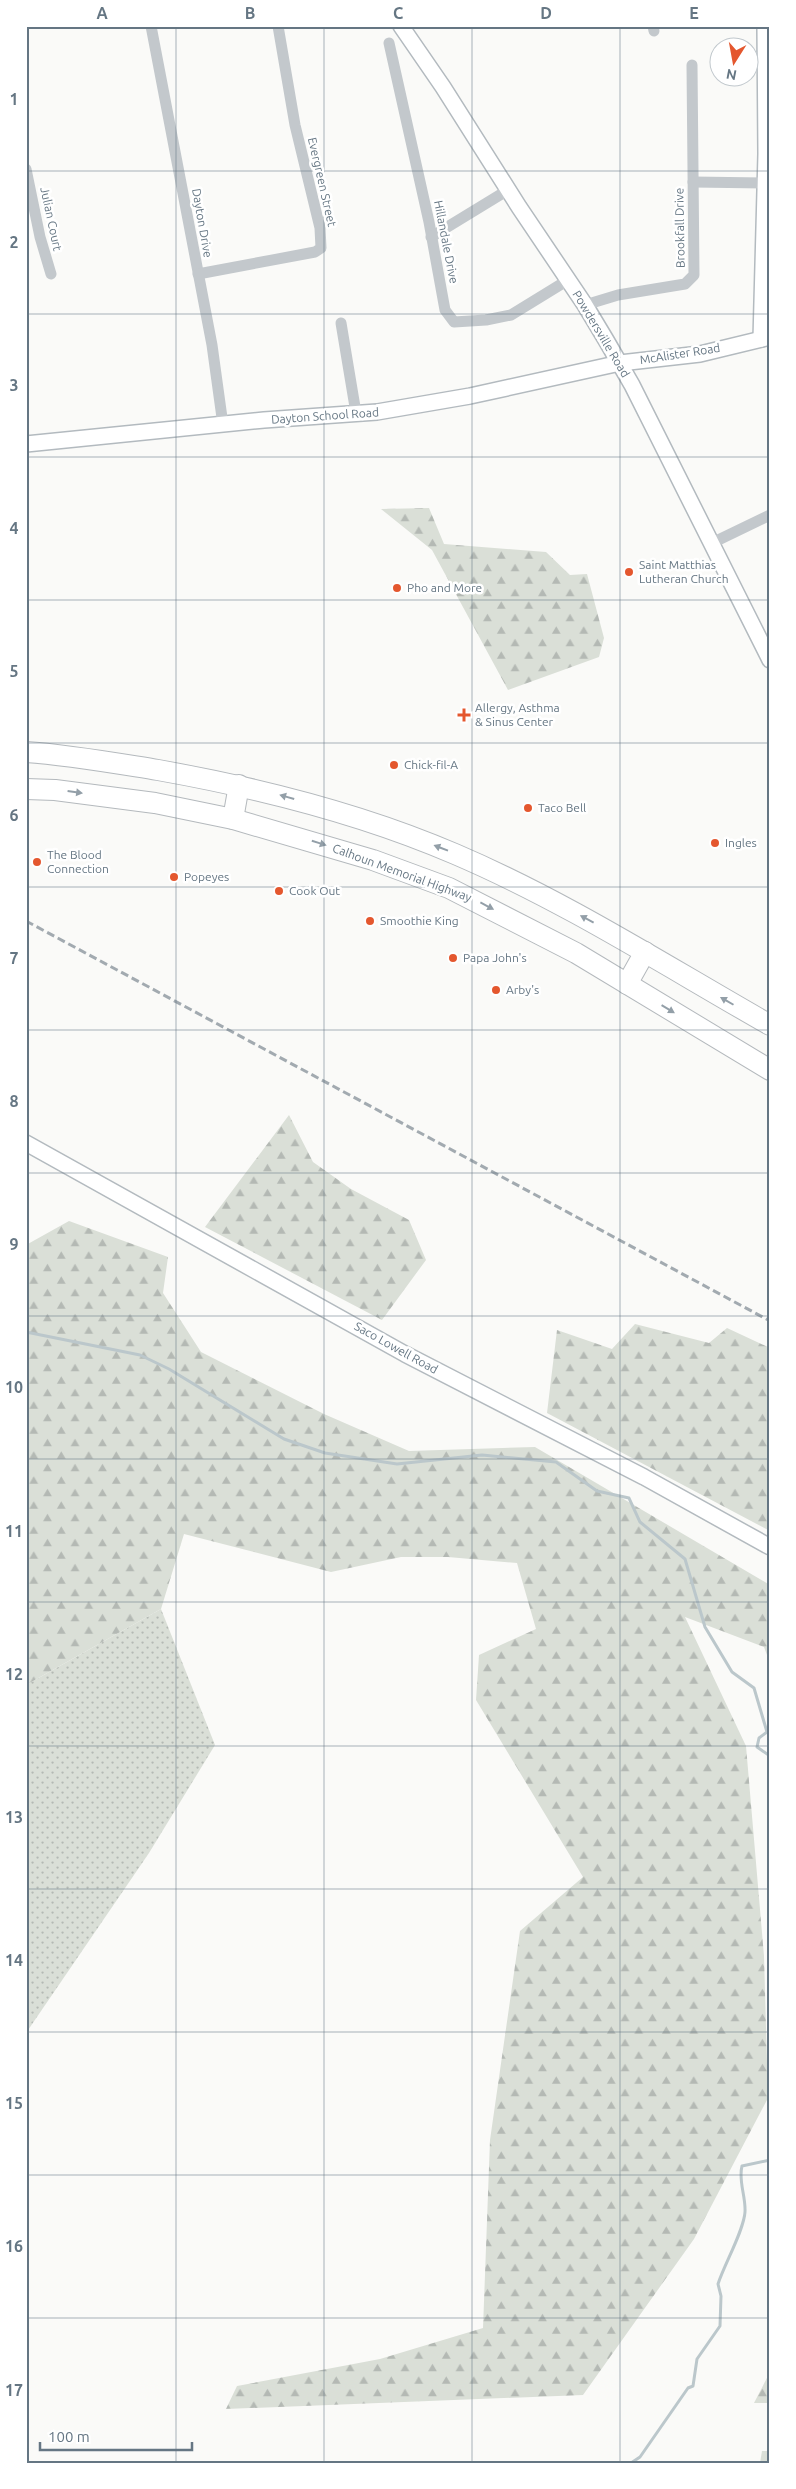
<svg xmlns="http://www.w3.org/2000/svg" width="796" height="2489" viewBox="0 0 796 2489" font-family="Ubuntu,sans-serif">
<defs>
<pattern id="grass-dots" width="8" height="8" patternUnits="userSpaceOnUse" patternTransform="scale(1.25)"><rect width="8" height="8" fill="#dadfd7"/><path d="M2 2h.1M6 6h.1" fill="none" stroke="#b4b9b4" stroke-width="1.8" stroke-linecap="round"/></pattern>
<pattern id="forest-firs" width="22" height="20" patternUnits="userSpaceOnUse" patternTransform="scale(1.25)"><rect width="22" height="20" fill="#dadfd7"/><path d="M5 1l3.5 6h-7zM16 11l3.5 6h-7z" fill="#b4b9b4"/></pattern>
</defs>
<rect width="100%" height="100%" fill="#fafaf8"/>
<polygon fill="url(#grass-dots)" points="161,1609 215,1745 149,1853 26,2033 26,1685"/>
<g fill="url(#forest-firs)">
<polygon points="429,508 444,544 546,552 570,575 587,574 604,638 599,657 508,690 432,550 381,509"/>
<polygon points="289,1115 313,1162 351,1189 409,1220 426,1260 382,1320 205,1227"/>
<polygon points="69,1221 168,1257 163,1293 201,1352 324,1414 409,1451 535,1447 770,1585 770,1663 764,1647 685,1617 746,1746 764,1956 768,2098 694,2239 583,2395 226,2409 237,2386 380,2359 483,2328 490,2140 520,1931 583,1877 476,1700 479,1655 536,1629 517,1563 448,1557 401,1557 331,1572 184,1534 161,1609 26,1685 26,1245"/>
<polygon points="635,1324 709,1343 727,1328 770,1348 770,1531 547,1413 557,1330 612,1349"/>
<polygon points="770,2372 770,2403 754,2403"/>
<polygon points="762,2451 770,2451 770,2463 760,2463"/>
</g>
<g fill="none" stroke-linecap="round" stroke-linejoin="round">
<g stroke="#bbc7cb" stroke-width="3">
<polyline points="26,1332 140,1355 169,1369 284,1439 325,1453 397,1464 482,1455 556,1462 597,1491 629,1498 640,1522 685,1559 705,1627 732,1672 754,1688 767,1732 759,1738 757,1747 770,1756"/>
<path d="M631,2463L640,2457L688,2388L693,2386L697,2359L720,2326L721,2296L718,2284C724,2265 744,2230 745,2212C746,2196 738,2181 742,2166L770,2160"/>
</g>
<defs>
<g id="secondary">
<polyline points="401,26 443,87 519,207 585,305 606,340 632,385 770,660"/>
<polyline points="761,339 766,154 765,26"/>
<polyline points="26,444 264,420 377,412 470,396 620,363 700,354 770,337"/>
<polyline points="26,1143 405,1354 644,1477 770,1547"/>
</g>
<g id="highway">
<path d="M26,752C70,755 114,763 158,770C259,788 360,813 455,854C565,901 666,966 770,1025"/>
<polyline points="26,789 55,790 155,803 233,819 373,860 449,888 576,953 770,1070"/>
<polyline points="233,819 239,785"/>
<polyline points="627,984 645,952"/>
</g>
</defs>
<use href="#secondary" stroke="#b3babf" stroke-width="18"/>
<use href="#highway" stroke="#b4b9bd" stroke-width="22"/>
<g stroke="#c3c8cc" stroke-width="11">
<polyline points="151,26 212,345 223,425"/>
<polyline points="653,26 654,31"/>
<polyline points="389,43 429,222 445,310 454,322 486,320 511,315 568,280"/>
<polyline points="26,169 40,237 51,274"/>
<polyline points="693,182 765,183"/>
<polyline points="431,237 508,190"/>
<polyline points="198,274 315,252 321,248 320,228 295,125 278,26"/>
<polyline points="585,305 618,295 685,284 694,275 692,65"/>
<polyline points="341,323 356,413"/>
<polyline points="712,543 770,515"/>
</g>
<use href="#secondary" stroke="#fff" stroke-width="15"/>
<use href="#highway" stroke="#fff" stroke-width="20"/>
<polyline stroke="#a2aab0" stroke-width="3" stroke-dasharray="8 4" stroke-linecap="butt" points="26,921 770,1321"/>
</g>
<defs><path id="oneway-solid" d="M-6-.8H1V-3.2L6.5 0L1 3.2V.8H-6Z" transform="scale(1.25)"/></defs>
<g fill="#939fa8">
<use href="#oneway-solid" transform="translate(75 792) rotate(8)"/>
<use href="#oneway-solid" transform="translate(287 797) rotate(-164)"/>
<use href="#oneway-solid" transform="translate(319 843) rotate(17)"/>
<use href="#oneway-solid" transform="translate(441 848) rotate(-159)"/>
<use href="#oneway-solid" transform="translate(487 906) rotate(28)"/>
<use href="#oneway-solid" transform="translate(587 919) rotate(-152)"/>
<use href="#oneway-solid" transform="translate(727 1001) rotate(-150)"/>
<use href="#oneway-solid" transform="translate(668 1009) rotate(31)"/>
</g>
<path fill="none" stroke="#657683" stroke-width="1" stroke-opacity="0.55" d="M176,26V2463M324,26V2463M472,26V2463M620,26V2463M26,171H770M26,314H770M26,457H770M26,600H770M26,743H770M26,887H770M26,1030H770M26,1173H770M26,1316H770M26,1459H770M26,1602H770M26,1746H770M26,1889H770M26,2032H770M26,2175H770M26,2318H770"/>
<g fill="#e4572e" stroke="#fff" stroke-width="2">
<circle cx="629" cy="572" r="5"/>
<circle cx="397" cy="588" r="5"/>
<path d="M461.5 707.5h5v5h5v5h-5v5h-5v-5h-5v-5h5z"/>
<circle cx="394" cy="765" r="5"/>
<circle cx="528" cy="808" r="5"/>
<circle cx="715" cy="843" r="5"/>
<circle cx="37" cy="862" r="5"/>
<circle cx="174" cy="877" r="5"/>
<circle cx="279" cy="891" r="5"/>
<circle cx="370" cy="921" r="5"/>
<circle cx="453" cy="958" r="5"/>
<circle cx="496" cy="990" r="5"/>
</g>
<g text-anchor="middle" stroke-width="5" stroke-linejoin="round" paint-order="stroke">
<g font-size="12" fill="#657683" stroke="#fff">
<text transform="translate(322 182) rotate(77)" y="4">Evergreen Street</text>
<text transform="translate(51 219) rotate(78)" y="4">Julian Court</text>
<text transform="translate(202 223) rotate(80)" y="4">Dayton Drive</text>
<text transform="translate(680 228) rotate(-91)" y="4">Brookfall Drive</text>
<text transform="translate(446 242) rotate(79)" y="4">Hillandale Drive</text>
<text transform="translate(601 334) rotate(59)" y="4">Powdersville Road</text>
<text transform="translate(680 354) rotate(-9)" y="4">McAlister Road</text>
<text transform="translate(325 416) rotate(-4)" y="4">Dayton School Road</text>
<text transform="translate(402 873) rotate(20)" y="4">Calhoun Memorial Highway</text>
<text transform="translate(396 1348) rotate(29)" y="4">Saco Lowell Road</text>
</g>
<g font-size="12" fill="#657683" stroke="#fff" text-anchor="start">
<text x="639" y="569">Saint Matthias<tspan x="639" dy="14">Lutheran Church</tspan></text>
<text x="407" y="592">Pho and More</text>
<text x="475" y="712">Allergy, Asthma<tspan x="475" dy="14">&amp; Sinus Center</tspan></text>
<text x="404" y="769">Chick-fil-A</text>
<text x="538" y="812">Taco Bell</text>
<text x="725" y="847">Ingles</text>
<text x="47" y="859">The Blood<tspan x="47" dy="14">Connection</tspan></text>
<text x="184" y="881">Popeyes</text>
<text x="289" y="895">Cook Out</text>
<text x="380" y="925">Smoothie King</text>
<text x="463" y="962">Papa John's</text>
<text x="506" y="994">Arby's</text>
</g>
</g>
<rect width="796" height="2489" fill="none" stroke="#ffffff" stroke-width="55"/>
<g transform="translate(734 62) rotate(191)"><circle r="24" fill="#ffffff" stroke="#c1c8cd"/>
<path d="M0-4L9 19L0 12L-9 19Z" fill="#e4572e"/>
<text y="-8" font-size="14" font-weight="bold" text-anchor="middle" fill="#657683">N</text>
</g>
<path d="M40 2442v8h152v-8" fill="none" stroke="#657683" stroke-width="2.5"/>
<text x="48" y="2442" font-size="15" fill="#657683" stroke="#ffffff" stroke-width="4" paint-order="stroke">100 m</text>
<rect x="28" y="28" width="740" height="2434" fill="none" stroke="#657683" stroke-width="2"/>
<g font-size="16" text-anchor="middle" font-weight="bold" fill="#657683">
<text x="102" y="19">A</text>
<text x="250" y="19">B</text>
<text x="398" y="19">C</text>
<text x="546" y="19">D</text>
<text x="694" y="19">E</text>
<text x="14" y="105">1</text>
<text x="14" y="248">2</text>
<text x="14" y="391">3</text>
<text x="14" y="534">4</text>
<text x="14" y="677">5</text>
<text x="14" y="821">6</text>
<text x="14" y="964">7</text>
<text x="14" y="1107">8</text>
<text x="14" y="1250">9</text>
<text x="14" y="1393">10</text>
<text x="14" y="1537">11</text>
<text x="14" y="1680">12</text>
<text x="14" y="1823">13</text>
<text x="14" y="1966">14</text>
<text x="14" y="2109">15</text>
<text x="14" y="2252">16</text>
<text x="14" y="2396">17</text>
</g>
</svg>
